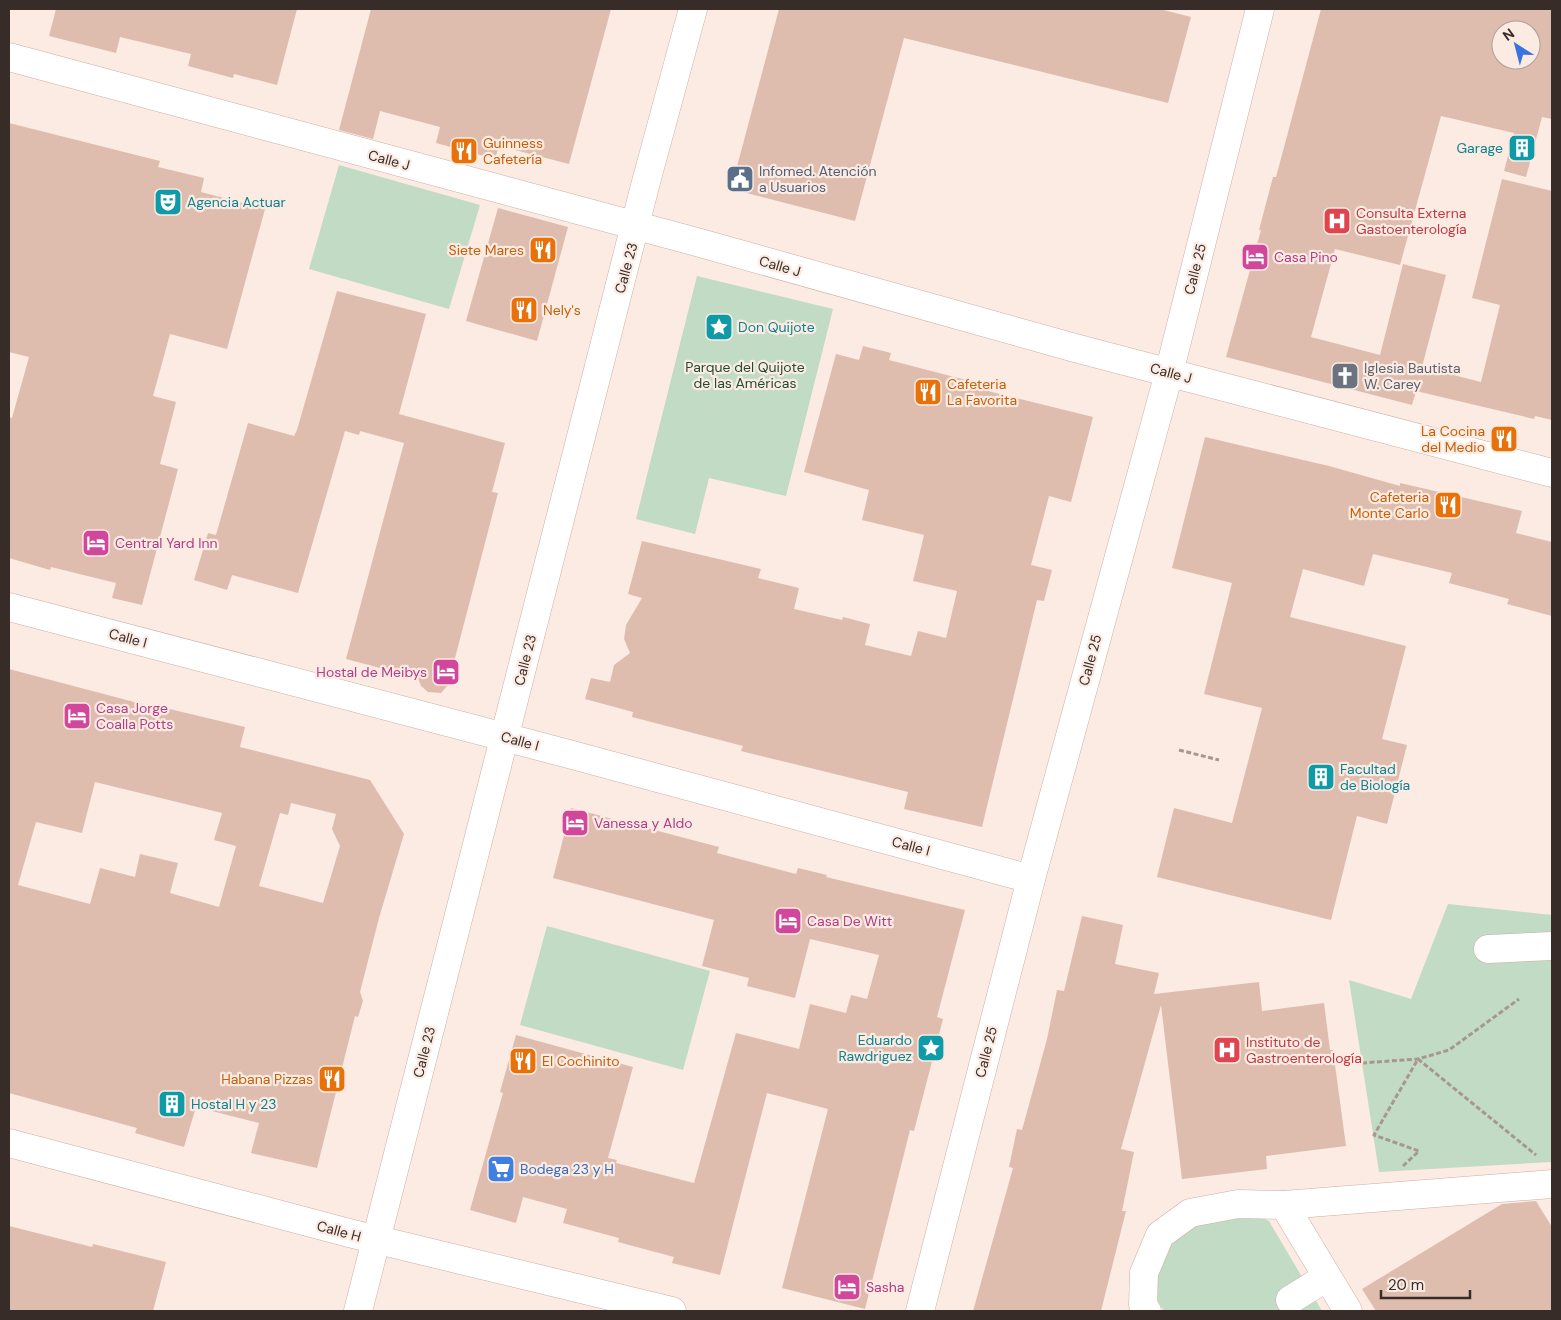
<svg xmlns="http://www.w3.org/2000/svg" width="1561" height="1320" viewBox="0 0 1561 1320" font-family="'DM Sans',sans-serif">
<rect width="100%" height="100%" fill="#fbebe3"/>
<g fill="#c1dbc5">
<polygon points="339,165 480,205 449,309 309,269"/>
<polygon points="697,276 833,309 786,496 709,478 695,534 636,519"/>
<polygon points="1448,904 1552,915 1552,1162 1379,1172 1349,980 1411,999"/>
<polygon points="547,926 710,971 683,1070 520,1025"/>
<polygon points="1251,1212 1269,1221 1322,1311 1164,1311 1153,1294 1163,1252 1184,1224"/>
</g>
<g fill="#debdae" fill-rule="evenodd">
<polygon points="56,9 297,9 277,85 234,74 233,78 188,66 191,54 120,37 116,53 49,36"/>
<polygon points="371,9 611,9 569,164 499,146 495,159 436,143 440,127 380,111 373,139 339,130"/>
<polygon points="779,9 1160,9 1191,17 1168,103 904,38 855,221 731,189"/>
<path d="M1321,9H1552V119L1542,117L1526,177L1504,171L1514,133L1441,116L1400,265L1335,249L1311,337L1380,355L1403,264L1446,275L1422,367L1481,382L1500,305L1472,298L1502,179L1552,191V420L1535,416L1534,419L1416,391L1412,405L1226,357L1261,230H1259L1273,177H1276ZM1501,30H1531V60H1501Z"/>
<polygon points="9,123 160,161 158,167 204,178 201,192 265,209 227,349 170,334 153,396 176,402 160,464 178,469 142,605 112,598 116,583 51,567 50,570 9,558 9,417 12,418 29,357 9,352"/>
<polygon points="498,208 568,227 537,341 466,321"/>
<polygon points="337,291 426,314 399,414 505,443 492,492 498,493 448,685 441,693 428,692 421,686 418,678 346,659 404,443 360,431 359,435 345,431 298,593 232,575 227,590 194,580 208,533 216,535 248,423 294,436 297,430"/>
<polygon points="863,346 891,353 889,360 989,386 988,391 1093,417 1071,502 1049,496 1031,565 1052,570 1044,601 1037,600 982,827 904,809 908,792 741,751 743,746 632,717 633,712 585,699 591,678 610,682 614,665 630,653 624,639 626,625 642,598 628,594 642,541 761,569 758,578 799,588 794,609 842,620 843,617 870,624 865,645 911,656 918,631 946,638 957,591 913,581 924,535 862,520 869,490 804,472 836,354 859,360"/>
<polygon points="1205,437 1329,466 1400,486 1400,483 1522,511 1516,533 1552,542 1552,616 1507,604 1509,599 1449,583 1452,573 1373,554 1364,586 1303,569 1290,617 1406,646 1382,739 1407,745 1387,824 1357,816 1331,920 1157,877 1174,808 1232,823 1262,708 1204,694 1232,583 1172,568"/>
<path d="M9,669L157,708V706L245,727L240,747L370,780L404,834L379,918L360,992L363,1001L358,1017L355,1016L317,1168L251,1153L259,1123L196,1107L184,1147L135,1133L137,1128L9,1093ZM95,782L222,813L214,840L236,846L219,907L170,893L178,863L140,854L135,877L100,868L90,904L18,885L36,822L82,833ZM291,803L336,814L332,829L340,846L323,903L259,886L280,813L288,815Z"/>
<polygon points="571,808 719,847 717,853 796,874 798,868 827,875 826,877 965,910 937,1017 943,1019 914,1131 910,1130 865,1309 782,1288 828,1109 767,1093 720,1275 672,1263 674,1257 618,1242 619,1238 563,1223 567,1209 523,1197 516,1223 470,1210 503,1093 500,1092 516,1035 633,1067 608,1158 617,1160 616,1163 694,1183 736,1033 799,1049 810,1004 846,1013 851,995 867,999 879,955 810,939 795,998 747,986 749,978 702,966 714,920 553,878"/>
<polygon points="1082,916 1123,925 1115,964 1159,973 1154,994 1259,982 1262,1011 1324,1003 1330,1050 1333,1050 1346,1146 1266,1156 1267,1169 1182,1179 1161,1005 1121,1149 1134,1152 1122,1211 1126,1211 1101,1311 973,1311 1013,1168 1009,1167 1017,1129 1022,1130 1047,1039 1057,990 1064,991"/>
<polygon points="1536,1201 1552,1227 1552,1311 1376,1311 1362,1289 1502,1204"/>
<polygon points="9,1226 92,1247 93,1244 166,1262 153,1311 9,1311"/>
</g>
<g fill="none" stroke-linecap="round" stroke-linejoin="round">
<defs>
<g id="minor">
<polyline points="9,57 693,241 1075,348 1552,473"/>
<polyline points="9,607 565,753 1031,879"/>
<polyline points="1488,949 1552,946"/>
<polyline points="9,1143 349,1233 672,1311"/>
<polyline points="1284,1205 1348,1311"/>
<polyline points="1290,1300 1327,1277"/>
<polyline points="920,1311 1031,879 1169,373 1260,9"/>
<polyline points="1147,1311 1143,1305 1144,1273 1160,1235 1190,1213 1238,1204 1284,1205 1552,1184"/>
</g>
<polyline id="major" points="358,1311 646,182 693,9"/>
</defs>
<use href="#minor" stroke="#cbb0a4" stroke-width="29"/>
<use href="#major" stroke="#cbb0a4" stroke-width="29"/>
<g stroke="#a69891" stroke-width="3" stroke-dasharray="5 2.5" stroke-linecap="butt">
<polyline points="1179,750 1219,760"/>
<polyline points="1362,1063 1418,1059 1449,1050 1519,999"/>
<polyline points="1403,1166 1419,1151 1374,1135 1418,1059 1536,1155"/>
</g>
<use href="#minor" stroke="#fff" stroke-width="28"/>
<use href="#major" stroke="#fff" stroke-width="28"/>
</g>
<defs>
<symbol id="building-square" viewBox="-11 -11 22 22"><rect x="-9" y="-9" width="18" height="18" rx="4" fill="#0f9aa8" stroke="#fbebe3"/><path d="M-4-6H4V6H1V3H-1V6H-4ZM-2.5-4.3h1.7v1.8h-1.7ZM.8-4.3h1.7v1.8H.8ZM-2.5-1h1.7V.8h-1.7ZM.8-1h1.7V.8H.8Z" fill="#fff"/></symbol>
<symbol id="restaurant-square" viewBox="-11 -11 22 22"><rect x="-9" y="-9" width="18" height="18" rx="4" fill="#e8710a" stroke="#fbebe3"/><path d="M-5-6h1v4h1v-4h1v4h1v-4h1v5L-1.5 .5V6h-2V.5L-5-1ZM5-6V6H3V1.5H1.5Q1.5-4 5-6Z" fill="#fff"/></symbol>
<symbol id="civic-square" viewBox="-11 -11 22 22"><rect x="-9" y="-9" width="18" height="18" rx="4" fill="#5c6f8a" stroke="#fbebe3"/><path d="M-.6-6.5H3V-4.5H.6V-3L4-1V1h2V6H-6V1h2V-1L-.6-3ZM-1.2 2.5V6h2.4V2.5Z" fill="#fff"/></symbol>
<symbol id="theatre-square" viewBox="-11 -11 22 22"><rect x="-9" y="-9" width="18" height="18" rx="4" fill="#0f9aa8" stroke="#fbebe3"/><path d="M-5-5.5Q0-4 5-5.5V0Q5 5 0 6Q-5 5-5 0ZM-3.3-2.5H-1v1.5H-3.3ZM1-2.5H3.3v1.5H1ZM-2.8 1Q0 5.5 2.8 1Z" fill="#fff"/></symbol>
<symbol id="hospital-square" viewBox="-11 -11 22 22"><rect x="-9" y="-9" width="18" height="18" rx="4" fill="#e0444e" stroke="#fbebe3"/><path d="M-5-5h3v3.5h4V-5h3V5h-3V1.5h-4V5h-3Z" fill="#fff"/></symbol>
<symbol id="hotel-square" viewBox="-11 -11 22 22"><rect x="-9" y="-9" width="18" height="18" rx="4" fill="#d1479c" stroke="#fbebe3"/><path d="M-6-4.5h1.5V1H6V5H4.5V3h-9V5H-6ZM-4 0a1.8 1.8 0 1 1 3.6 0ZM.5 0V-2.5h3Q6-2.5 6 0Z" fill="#fff"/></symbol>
<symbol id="sight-square" viewBox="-11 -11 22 22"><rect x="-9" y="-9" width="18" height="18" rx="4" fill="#0f9aa8" stroke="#fbebe3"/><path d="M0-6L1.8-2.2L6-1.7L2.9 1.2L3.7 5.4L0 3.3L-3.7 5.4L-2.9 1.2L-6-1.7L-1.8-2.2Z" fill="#fff"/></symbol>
<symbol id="church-square" viewBox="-11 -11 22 22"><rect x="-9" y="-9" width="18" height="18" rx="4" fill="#6b7280" stroke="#fbebe3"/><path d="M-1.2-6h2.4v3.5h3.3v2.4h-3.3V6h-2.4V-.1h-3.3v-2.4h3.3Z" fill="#fff"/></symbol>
<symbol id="supermarket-square" viewBox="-11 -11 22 22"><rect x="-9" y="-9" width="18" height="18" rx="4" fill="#3f7fe0" stroke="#fbebe3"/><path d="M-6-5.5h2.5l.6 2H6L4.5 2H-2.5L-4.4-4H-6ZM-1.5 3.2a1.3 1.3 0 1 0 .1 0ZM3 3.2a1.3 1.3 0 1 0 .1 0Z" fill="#fff"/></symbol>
</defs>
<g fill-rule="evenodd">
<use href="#building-square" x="1506" y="132" width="32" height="32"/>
<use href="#restaurant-square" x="448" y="135" width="32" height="32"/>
<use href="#civic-square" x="724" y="163" width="32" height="32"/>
<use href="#theatre-square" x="152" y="186" width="32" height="32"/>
<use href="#hospital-square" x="1321" y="205" width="32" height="32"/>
<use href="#restaurant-square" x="527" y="234" width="32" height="32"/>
<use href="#hotel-square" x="1239" y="241" width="32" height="32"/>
<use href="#restaurant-square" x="508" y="294" width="32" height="32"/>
<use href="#sight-square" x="703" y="311" width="32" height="32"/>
<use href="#church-square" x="1329" y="360" width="32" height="32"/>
<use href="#restaurant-square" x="912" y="376" width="32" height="32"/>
<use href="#restaurant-square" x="1488" y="423" width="32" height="32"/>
<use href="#restaurant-square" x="1432" y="489" width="32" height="32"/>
<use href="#hotel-square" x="80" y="527" width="32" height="32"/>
<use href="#hotel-square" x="430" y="656" width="32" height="32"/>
<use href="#hotel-square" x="61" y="700" width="32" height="32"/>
<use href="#building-square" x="1305" y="761" width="32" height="32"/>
<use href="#hotel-square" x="559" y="807" width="32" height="32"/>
<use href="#hotel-square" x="772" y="905" width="32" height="32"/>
<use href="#sight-square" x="915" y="1032" width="32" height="32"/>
<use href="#hospital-square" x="1211" y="1034" width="32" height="32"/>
<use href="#restaurant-square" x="507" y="1045" width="32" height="32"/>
<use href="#restaurant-square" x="316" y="1063" width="32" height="32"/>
<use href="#building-square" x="156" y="1088" width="32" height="32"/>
<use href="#supermarket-square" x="485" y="1153" width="32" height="32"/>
<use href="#hotel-square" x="831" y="1271" width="32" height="32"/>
</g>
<g text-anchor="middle" stroke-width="4.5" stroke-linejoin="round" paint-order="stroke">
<g font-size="14" fill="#c56008" stroke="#fbebe3" text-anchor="start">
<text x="483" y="148">Guinness<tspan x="483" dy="16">Cafetería</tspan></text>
<text x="524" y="255" text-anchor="end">Siete Mares</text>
<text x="543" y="315">Nely's</text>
<text x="947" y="389">Cafeteria<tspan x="947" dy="16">La Favorita</tspan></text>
<text x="1485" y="436" text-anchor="end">La Cocina<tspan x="1485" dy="16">del Medio</tspan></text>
<text x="1429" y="502" text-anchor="end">Cafeteria<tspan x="1429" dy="16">Monte Carlo</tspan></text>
<text x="542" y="1066">El Cochinito</text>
<text x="313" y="1084" text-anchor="end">Habana Pizzas</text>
</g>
<g font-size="14" fill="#0d838f" stroke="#fbebe3" text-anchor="start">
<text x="1503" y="153" text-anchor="end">Garage</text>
<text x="187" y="207">Agencia Actuar</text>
<text x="738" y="332">Don Quijote</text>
<text x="1340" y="774">Facultad<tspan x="1340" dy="16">de Biología</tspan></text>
<text x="912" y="1045" text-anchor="end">Eduardo<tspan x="912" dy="16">Rawdriguez</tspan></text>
<text x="191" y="1109">Hostal H y 23</text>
</g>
<g font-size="14" fill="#372c27" stroke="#fbebe3">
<text transform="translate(389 160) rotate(15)" y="5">Calle J</text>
<text transform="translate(780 266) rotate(16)" y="5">Calle J</text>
<text transform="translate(626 268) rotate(-75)" y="5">Calle 23</text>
<text transform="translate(1195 269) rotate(-76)" y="5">Calle 25</text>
<text transform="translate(1171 373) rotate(15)" y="5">Calle J</text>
<text transform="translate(128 638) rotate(15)" y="5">Calle I</text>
<text transform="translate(525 660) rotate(-76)" y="5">Calle 23</text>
<text transform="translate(1090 660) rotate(-75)" y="5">Calle 25</text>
<text transform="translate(520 741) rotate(15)" y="5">Calle I</text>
<text transform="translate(911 846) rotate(15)" y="5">Calle I</text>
<text transform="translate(424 1052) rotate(-76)" y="5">Calle 23</text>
<text transform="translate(986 1052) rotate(-76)" y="5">Calle 25</text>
<text transform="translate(339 1231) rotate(15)" y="5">Calle H</text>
</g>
<g font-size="14" fill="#4e5e75" stroke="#fbebe3" text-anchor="start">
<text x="759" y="176">Infomed. Atención<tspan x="759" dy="16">a Usuarios</tspan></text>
</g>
<g font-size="14" fill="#be3a42" stroke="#fbebe3" text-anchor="start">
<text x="1356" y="218">Consulta Externa<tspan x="1356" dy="16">Gastoenterología</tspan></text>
<text x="1246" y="1047">Instituto de<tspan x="1246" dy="16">Gastroenterología</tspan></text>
</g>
<g font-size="14" fill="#b23c85" stroke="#fbebe3" text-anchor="start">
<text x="1274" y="262">Casa Pino</text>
<text x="115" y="548">Central Yard Inn</text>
<text x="427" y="677" text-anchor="end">Hostal de Meibys</text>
<text x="96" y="713">Casa Jorge<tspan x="96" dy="16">Coalla Potts</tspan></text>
<text x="594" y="828">Vanessa y Aldo</text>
<text x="807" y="926">Casa De Witt</text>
<text x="866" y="1292">Sasha</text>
</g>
<g font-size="14" fill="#224d2d" stroke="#fbebe3">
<text x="745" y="372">Parque del Quijote<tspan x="745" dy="16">de las Américas</tspan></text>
</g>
<g font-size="14" fill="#5b616d" stroke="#fbebe3" text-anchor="start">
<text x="1364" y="373">Iglesia Bautista<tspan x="1364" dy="16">W. Carey</tspan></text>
</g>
<g font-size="14" fill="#366cbe" stroke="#fbebe3" text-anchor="start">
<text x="520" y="1174">Bodega 23 y H</text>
</g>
</g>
<rect width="1561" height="1320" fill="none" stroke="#372c27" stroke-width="20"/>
<g transform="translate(1516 45) rotate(324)"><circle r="24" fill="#fbebe3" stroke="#ad9f98"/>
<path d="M0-4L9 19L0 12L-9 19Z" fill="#3973e2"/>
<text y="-8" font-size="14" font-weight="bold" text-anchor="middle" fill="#372c27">N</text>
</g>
<path d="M1381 1290v8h89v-8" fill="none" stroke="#372c27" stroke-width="2.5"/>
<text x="1388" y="1290" font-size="15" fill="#372c27" stroke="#fbebe3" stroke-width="4" paint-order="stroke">20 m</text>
</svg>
